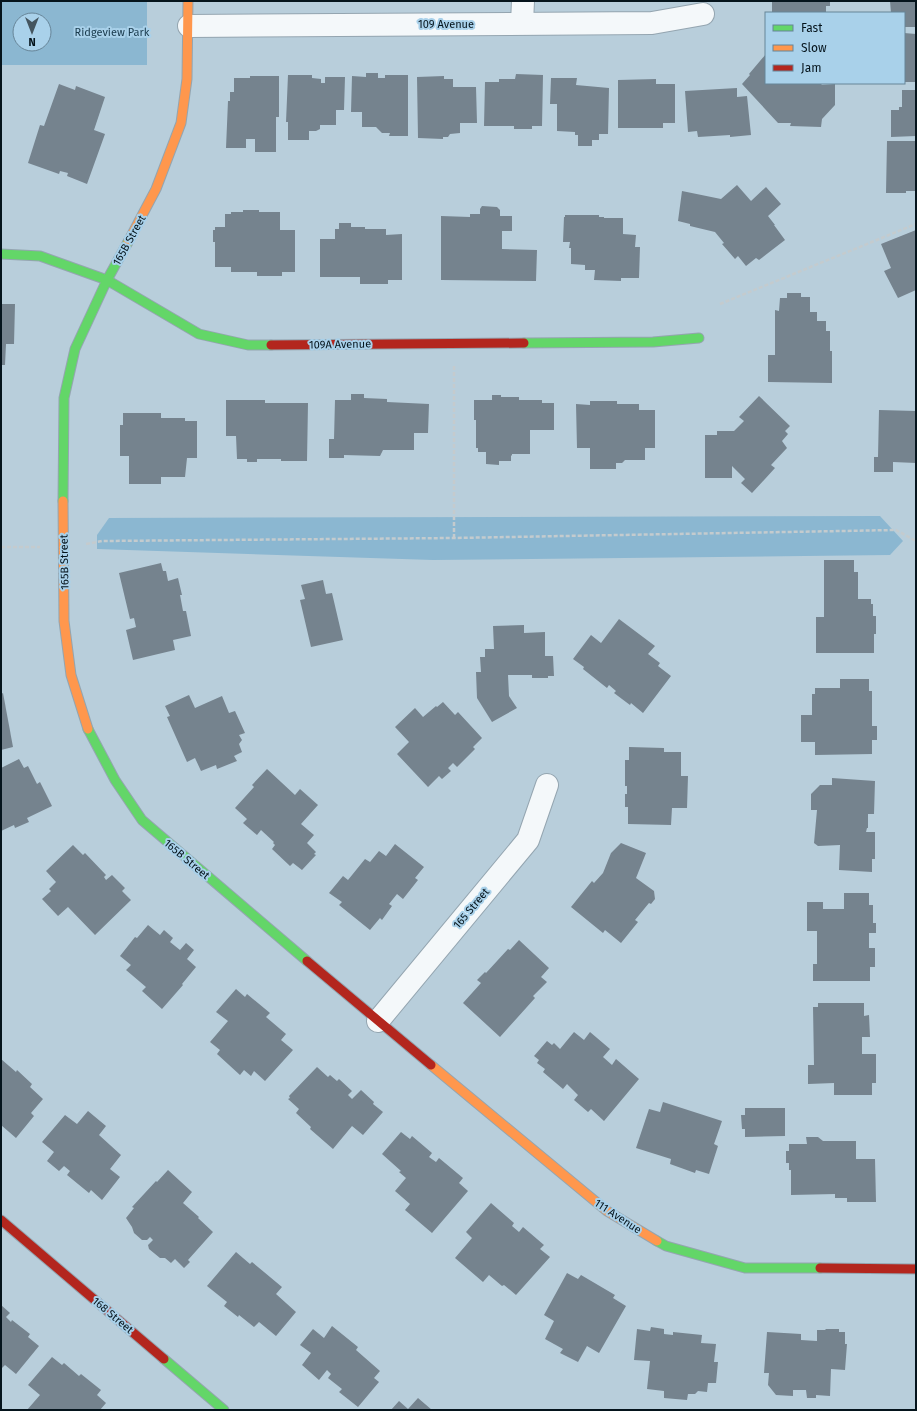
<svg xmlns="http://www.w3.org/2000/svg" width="917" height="1411" viewBox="0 0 917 1411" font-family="'Fira Sans',sans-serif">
<rect width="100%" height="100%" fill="#b8cedb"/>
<g fill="#8bb7d1" fill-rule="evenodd">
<path d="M1,1H147V65H1ZM20,20H44V44H20Z"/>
<polygon points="880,516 903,541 890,555 433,560 97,549 97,535 109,518"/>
</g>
<g fill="#75838e">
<polygon points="772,1 830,1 830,6 826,6 826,13 772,13"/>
<polygon points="890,1 916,1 916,27 904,27 904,13 891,13"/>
<polygon points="904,33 916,34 916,82 904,82"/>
<polygon points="766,54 766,83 820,83 822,85 835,84 835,105 822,119 821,127 790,126 791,123 778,123 742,84 750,75 749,74"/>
<polygon points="366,73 378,73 378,78 385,78 385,75 408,75 408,136 389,136 390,133 382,133 376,127 362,127 362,112 351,112 352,76 366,77"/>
<polygon points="516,74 543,75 542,126 532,126 532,129 514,129 514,126 484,126 485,82 499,82 499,79 515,79"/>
<polygon points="288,75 312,75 312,78 321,79 321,83 325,83 325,77 345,77 344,110 336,110 336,125 320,125 320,129 316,131 309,131 309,140 288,140 288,122 286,122"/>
<polygon points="250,76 279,76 279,117 276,117 276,152 255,152 255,139 246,139 246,148 226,148 228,101 230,101 230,92 234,92 234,78 250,78"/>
<polygon points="444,76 444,79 453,79 453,87 476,87 477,123 460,123 460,133 450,134 448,137 443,137 443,139 418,138 417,77"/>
<polygon points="551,78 577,78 576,85 609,88 608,134 599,134 599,140 592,140 592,146 578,146 578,135 575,135 575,132 557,131 557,104 550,104"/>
<polygon points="656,79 656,84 675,84 675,123 663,123 663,128 618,128 618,80"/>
<polygon points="59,84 75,90 76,86 105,97 94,130 105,134 87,184 67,176 68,173 60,171 59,174 28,163 40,125 44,126"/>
<polygon points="737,88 737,97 747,96 751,135 730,137 730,135 698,137 697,131 688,132 685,91"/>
<polygon points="902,90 916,90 916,136 891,137 891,110 899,110 899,107 902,107"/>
<polygon points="887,141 916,141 916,191 906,191 906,193 886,193"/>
<polygon points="737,185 751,201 766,187 781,204 768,216 775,225 774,225 785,240 759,260 756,258 746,266 738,256 735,259 722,244 724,243 715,232 690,226 690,224 678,221 682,191 721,199"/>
<polygon points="482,206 497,207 500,210 500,216 512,216 512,231 502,231 502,249 537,250 536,281 441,280 441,216 470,217 470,214 480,214 480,209"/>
<polygon points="243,210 259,210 259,212 280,212 280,230 295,230 295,272 282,272 282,276 257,276 257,272 231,272 231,267 215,267 215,242 213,242 213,230 215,230 215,227 225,227 225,214 231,214 231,212 243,212"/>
<polygon points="565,215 599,215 599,217 604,217 604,218 623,218 623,234 636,235 635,247 640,247 639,278 621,278 621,281 594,280 595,270 585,270 585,265 571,264 571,248 569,248 570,242 563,242 564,217 565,217"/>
<polygon points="339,223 351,223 351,227 365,227 365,229 386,229 386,235 402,234 402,280 388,280 388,284 360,284 360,277 320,277 320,239 335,239 335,229 339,229"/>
<polygon points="916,230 916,290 898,298 884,271 891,268 881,244"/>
<polygon points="787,293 801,293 801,297 810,297 810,312 817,312 817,321 826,321 826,331 830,331 830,351 832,351 832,383 768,382 768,355 775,355 775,310 779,311 780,298 787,298"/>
<polygon points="1,304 15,304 14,344 6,344 5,365 1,365"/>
<polygon points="351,394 364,394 364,398 387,399 387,402 429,404 428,433 414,433 414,450 383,450 380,456 344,455 344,458 329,458 329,439 334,439 335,400 351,400"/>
<polygon points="492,395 501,395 501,397 519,397 519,400 542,400 542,403 554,403 554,430 530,430 530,454 512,454 512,455 511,456 511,461 499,461 499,465 486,464 486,452 478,452 478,448 476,448 476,420 474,420 474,400 492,400"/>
<polygon points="759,396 790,426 785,431 788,434 782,441 787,448 771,465 775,468 752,493 741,483 745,479 732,466 732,478 705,478 705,435 717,435 717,431 734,431 744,421 739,417"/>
<polygon points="226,400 265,400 265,403 308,403 307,461 281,461 281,459 257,459 257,462 247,462 247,459 237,459 236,436 226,436"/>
<polygon points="590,401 617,401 617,404 639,404 639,410 655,410 655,448 645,448 645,460 625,460 622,463 616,463 616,469 590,469 590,448 577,448 576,404 590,405"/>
<polygon points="879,410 916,411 916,463 893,462 893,472 874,472 874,457 878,457"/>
<polygon points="123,413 161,413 161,418 185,418 185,421 197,421 197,458 187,458 185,477 161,477 161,484 129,484 129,456 120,456 120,425 123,425"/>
<polygon points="824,560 854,560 854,572 858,572 858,599 871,599 871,604 873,604 873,616 876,616 876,634 874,634 874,653 816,653 816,617 824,617"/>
<polygon points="161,563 163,571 166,571 168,581 178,578 182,595 180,595 183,611 186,611 191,636 173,640 175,650 133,660 126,630 136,627 134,618 130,619 119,573"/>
<polygon points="323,580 326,594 332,593 343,640 311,647 300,600 305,599 301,585"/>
<polygon points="619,619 655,646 648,654 660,663 658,666 671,676 643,713 631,703 630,705 614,693 616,691 609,685 607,688 583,669 584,667 573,659 591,635 601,643"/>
<polygon points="524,625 524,633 545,632 545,656 553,656 554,676 548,676 548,678 532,678 532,675 508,675 509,696 517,708 492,722 477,698 476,672 481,672 480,657 485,657 485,649 494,649 493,626"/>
<polygon points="840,679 869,679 869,691 872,691 872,726 877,726 877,740 872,740 872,754 815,755 815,742 801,742 801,715 812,715 812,694 815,694 815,688 840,688"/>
<polygon points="3,693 13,747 1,750 1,694"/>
<polygon points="189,695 195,708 222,696 229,713 235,711 245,733 239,735 242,740 239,744 242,752 234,756 237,761 217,769 216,765 201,771 195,758 187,762 167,717 170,716 165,706"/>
<polygon points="443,702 455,715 458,712 482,738 473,747 475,749 457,767 453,763 448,768 451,771 442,779 439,776 428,787 397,754 409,742 395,727 415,708 423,717 436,706 437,707"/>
<polygon points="629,747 664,748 664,752 681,752 681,776 688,776 687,808 672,808 671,825 628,824 628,807 625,807 625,794 627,794 627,786 625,786 625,760 629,760"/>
<polygon points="19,759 24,768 28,766 37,784 40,782 52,806 27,818 29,822 15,828 14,825 1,831 1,768"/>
<polygon points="267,769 295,795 300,789 318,805 301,824 314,835 307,843 316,852 314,854 316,855 302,870 293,863 290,866 272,849 275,845 273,843 274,842 261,830 257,835 243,823 247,819 235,808 254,787 252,785"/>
<polygon points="832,778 875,781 874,814 868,814 868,828 867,828 866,832 875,832 875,859 872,859 872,872 839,870 840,845 818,846 814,843 817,810 811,810 811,794 820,785 832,785"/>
<polygon points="621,843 646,853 636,878 654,891 655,899 651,904 649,903 635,920 638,922 621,943 605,930 603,933 571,907 592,881 594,883 603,873 611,853"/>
<polygon points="395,844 424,867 415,878 418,880 403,899 397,894 389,904 392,906 382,920 380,918 370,930 339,905 342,902 329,893 343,876 348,880 365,859 370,862 379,851 386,856"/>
<polygon points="73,845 83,855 85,853 106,875 104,877 106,880 112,875 125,888 122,891 131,900 95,935 68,907 58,916 42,899 51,891 49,889 56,882 46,871"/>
<polygon points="844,893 869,893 869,905 873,905 873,923 876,923 876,933 869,933 869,948 875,948 875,967 870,967 870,981 813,981 813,964 817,964 817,931 807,931 807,902 823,902 823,909 844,909"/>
<polygon points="148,925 160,935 164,930 173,938 170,942 180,950 186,943 194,950 187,959 196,967 182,984 183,985 162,1009 142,991 146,987 126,970 131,965 120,956 135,937 137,938"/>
<polygon points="519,940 549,968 541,977 547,982 533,996 535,998 500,1037 463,1003 481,983 477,980 485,972 486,973 508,949 510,950"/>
<polygon points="236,989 245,997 247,994 270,1013 266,1017 286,1034 281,1040 293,1050 265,1081 254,1071 251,1076 244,1070 240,1075 217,1054 220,1050 210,1042 228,1021 216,1012"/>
<polygon points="818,1003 864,1003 864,1016 869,1015 870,1037 862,1037 862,1054 876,1054 876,1083 872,1083 872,1095 834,1095 834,1083 808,1084 808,1065 814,1065 813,1007 818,1007"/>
<polygon points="574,1032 584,1040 590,1032 610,1049 603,1057 612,1065 616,1059 639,1079 604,1121 591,1109 588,1112 574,1100 578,1095 567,1084 563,1089 543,1072 545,1069 537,1063 539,1060 534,1056 547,1041 552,1045 554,1043 560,1049"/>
<polygon points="1,1059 16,1072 17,1070 32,1084 30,1087 43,1099 31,1113 34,1116 16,1138 1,1125"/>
<polygon points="317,1067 328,1077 330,1075 337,1081 339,1079 352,1091 348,1095 352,1099 361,1090 374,1102 373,1104 383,1112 363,1135 352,1126 333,1149 310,1129 311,1127 296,1113 299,1109 288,1099 290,1098 289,1096"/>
<polygon points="663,1102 722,1121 714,1144 718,1146 709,1174 696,1170 695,1173 670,1164 671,1159 636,1148 649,1109 660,1112"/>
<polygon points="745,1108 785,1108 785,1136 745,1137 745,1129 742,1129 741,1115 745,1115"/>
<polygon points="88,1111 106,1126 99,1135 121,1155 110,1169 120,1177 102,1200 91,1190 89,1193 67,1175 70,1171 64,1166 59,1171 47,1161 54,1152 42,1142 65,1115 77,1124"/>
<polygon points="401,1132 410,1139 412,1136 432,1153 429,1157 436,1162 439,1158 463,1178 459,1183 468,1191 432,1233 405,1210 410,1204 395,1191 406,1178 399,1172 401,1171 382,1154"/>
<polygon points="806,1137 818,1137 823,1141 856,1141 856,1159 875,1159 876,1202 847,1202 847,1198 835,1198 835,1194 791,1195 791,1170 789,1170 789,1163 786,1163 786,1151 789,1151 789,1144 807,1144"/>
<polygon points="168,1170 192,1192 183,1203 199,1217 198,1218 213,1232 188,1260 190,1262 184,1268 175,1259 171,1263 165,1258 160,1258 149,1249 148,1245 153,1240 150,1237 147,1240 142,1240 134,1233 132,1227 126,1218 134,1208 132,1207 156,1181 157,1182"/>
<polygon points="491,1203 514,1223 512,1226 519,1232 523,1227 544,1245 540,1249 550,1257 516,1295 504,1285 502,1286 489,1275 483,1282 455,1258 472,1238 466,1232"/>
<polygon points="236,1252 250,1264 252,1262 282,1287 276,1294 296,1312 276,1336 259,1322 254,1327 239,1315 238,1317 224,1306 227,1302 207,1286"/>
<polygon points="567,1273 578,1279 581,1275 615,1295 613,1298 626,1306 599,1353 587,1346 578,1362 560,1353 563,1349 545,1339 554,1321 544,1315"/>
<polygon points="1,1305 10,1313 6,1317 11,1322 12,1320 30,1334 28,1337 39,1346 16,1374 5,1365 1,1369"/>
<polygon points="332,1326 358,1347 356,1350 380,1371 374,1378 379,1382 358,1407 339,1392 342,1389 328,1378 331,1374 327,1370 319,1380 302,1365 311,1353 300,1345 313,1329 324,1338"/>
<polygon points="651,1327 664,1329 664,1334 673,1335 673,1332 702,1335 701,1343 716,1344 714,1362 718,1362 716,1383 708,1383 707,1392 698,1391 695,1394 688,1394 687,1400 664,1398 664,1391 647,1389 650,1361 634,1360 637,1329 650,1331"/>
<polygon points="826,1329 839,1329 839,1332 845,1332 845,1344 847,1344 845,1370 831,1369 830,1396 816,1395 816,1398 807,1398 806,1390 793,1390 793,1396 776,1395 768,1385 769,1373 764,1373 767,1332 801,1334 801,1340 817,1341 817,1330 825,1330"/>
<polygon points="52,1357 62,1365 64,1363 79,1376 81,1374 101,1390 97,1395 106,1403 100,1410 27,1410 40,1395 28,1385"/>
<polygon points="418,1398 432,1410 391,1410 399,1401 408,1409"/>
</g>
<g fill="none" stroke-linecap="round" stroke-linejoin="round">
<defs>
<g id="street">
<polyline points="522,23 523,1"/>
<polyline points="189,26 652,23 703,14"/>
<polyline points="378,1021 528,840 547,785"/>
</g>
<g id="fast">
<polyline points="1,254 40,256 107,280 199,334 248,345 271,345"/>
<polyline points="524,343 653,342 699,338"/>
<polyline points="63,501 64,398 75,349 107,280 128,242"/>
<polyline points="88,729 115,780 142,820 307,961"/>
<polyline points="657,1241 666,1246 745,1268 820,1268"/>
<polyline points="164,1359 224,1410"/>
</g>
<g id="slow">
<polyline points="128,242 156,189 181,123 187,79 188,1"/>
<polyline points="63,501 64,621 71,675 88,729"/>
<polyline points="431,1065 607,1211 657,1241"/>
</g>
<g id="jam">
<polyline points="271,345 524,343"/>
<polyline points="307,961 431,1065"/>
<polyline points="1,1220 164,1359"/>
<polyline points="820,1268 916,1269"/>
</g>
</defs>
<use href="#street" stroke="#94a5b0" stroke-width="24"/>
<use href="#fast" stroke="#94a5b0" stroke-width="11"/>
<use href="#slow" stroke="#94a5b0" stroke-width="11"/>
<use href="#jam" stroke="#94a5b0" stroke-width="11"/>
<g stroke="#c4cbce" stroke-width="2.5" stroke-dasharray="4 2" stroke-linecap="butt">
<polyline points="720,304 916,224"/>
<polyline points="454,538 454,366"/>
<polyline points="86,544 102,541 454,538 896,530 916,541"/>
<polyline points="1,547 40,547"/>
</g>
<use href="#street" stroke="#f4f8fa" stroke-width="22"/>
<use href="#fast" stroke="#63d668" stroke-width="9"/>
<use href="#slow" stroke="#ff974d" stroke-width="9"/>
<use href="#jam" stroke="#b3261e" stroke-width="9"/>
</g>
<g text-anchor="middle" stroke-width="4" stroke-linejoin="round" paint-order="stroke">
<g font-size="11" fill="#05141c" stroke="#a9d1ea">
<text x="446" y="28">109 Avenue</text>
<text transform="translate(129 240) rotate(-61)" y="4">165B Street</text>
<text transform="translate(340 344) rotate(-1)" y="4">109A Avenue</text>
<text transform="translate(64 562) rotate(-91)" y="4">165B Street</text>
<text transform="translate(187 859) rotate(40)" y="4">165B Street</text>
<text transform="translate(471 908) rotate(-50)" y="4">165 Street</text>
<text transform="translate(618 1216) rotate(33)" y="4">111 Avenue</text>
<text transform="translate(113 1315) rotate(40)" y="4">168 Street</text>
</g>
<g font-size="11" fill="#193a4c" stroke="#a9d1ea">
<text x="112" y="36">Ridgeview Park</text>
</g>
</g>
<rect width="917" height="1411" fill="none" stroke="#05141c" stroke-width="4"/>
<rect x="765" y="12" width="140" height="72" fill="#a9d1ea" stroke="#678598"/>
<rect x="773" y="25" width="20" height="6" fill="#63d668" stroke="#678598"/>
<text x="801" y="32" font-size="12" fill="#05141c">Fast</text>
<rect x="773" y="45" width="20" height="6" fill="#ff974d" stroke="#678598"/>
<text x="801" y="52" font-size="12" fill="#05141c">Slow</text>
<rect x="773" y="65" width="20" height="6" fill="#b3261e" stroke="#678598"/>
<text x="801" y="72" font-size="12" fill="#05141c">Jam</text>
<g transform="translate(32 32) rotate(180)"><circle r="19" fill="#a9d1ea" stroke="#678598"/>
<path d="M0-3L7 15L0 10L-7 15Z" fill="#44555f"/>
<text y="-6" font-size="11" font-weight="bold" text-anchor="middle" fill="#05141c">N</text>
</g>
</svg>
